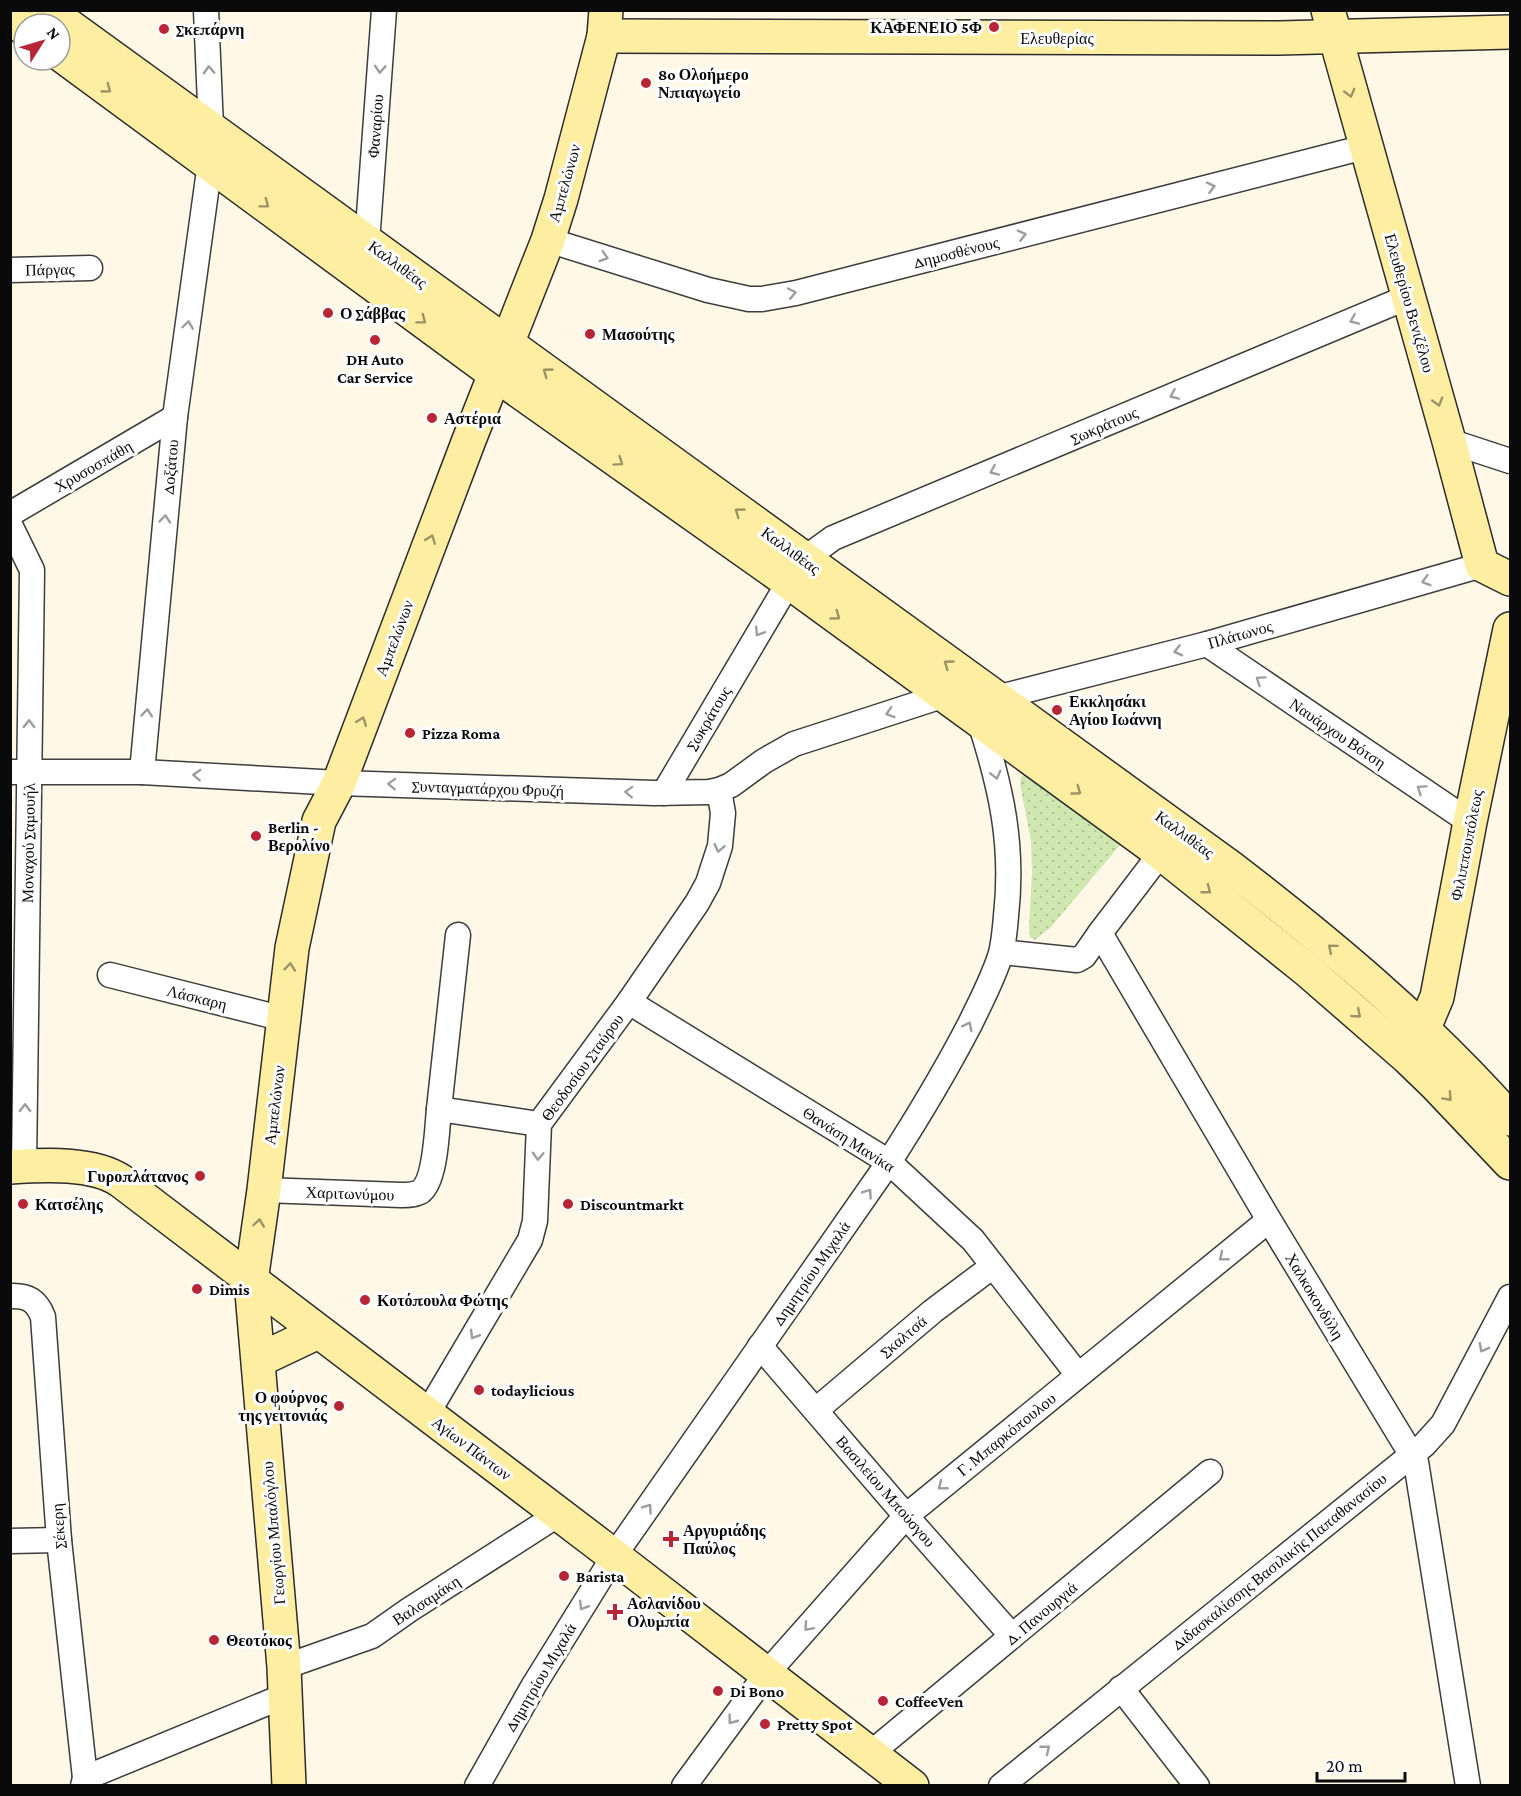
<svg xmlns="http://www.w3.org/2000/svg" width="1521" height="1796" viewBox="0 0 1521 1796" font-family="'Crimson Pro',serif">
<defs>
<pattern id="grass-dots" width="8" height="8" patternUnits="userSpaceOnUse" patternTransform="scale(1.5)"><rect width="8" height="8" fill="#d1e7b2"/><path d="M2 2h.1M6 6h.1" fill="none" stroke="#b2c598" stroke-width="1.8" stroke-linecap="round"/></pattern>
</defs>
<rect width="100%" height="100%" fill="#fff8e7"/>
<polygon fill="url(#grass-dots)" points="1026,774 1121,840 1120,845 1051,927 1035,940 1030,937 1029,928 1032,872 1031,841 1020,784 1021,777"/>
<g fill="none" stroke-linecap="round" stroke-linejoin="round">
<defs>
<g id="street">
<polyline points="206,10 211,128"/>
<polyline points="548,240 708,290 749,299 762,299 796,293 1365,147"/>
<polyline points="367,242 384,10"/>
<polyline points="10,270 90,268"/>
<polyline points="1449,441 1510,461"/>
<polyline points="10,514 175,417"/>
<polyline points="10,525 32,570 24,1166"/>
<polyline points="804,559 833,538 1408,297"/>
<polyline points="1207,644 1470,822"/>
<polyline points="996,698 1207,644 1482,565"/>
<polyline points="10,772 142,772 339,783 654,793 709,792 719,790 731,785 764,761 794,744 945,695"/>
<polyline points="142,772 175,417 210,163"/>
<polyline points="664,793 789,582"/>
<polyline points="1161,853 1100,933 1269,1220 1416,1462 1468,1786"/>
<polyline points="1002,952 1077,960 1084,956 1100,933"/>
<polyline points="110,975 284,1019"/>
<polyline points="629,1002 889,1162 973,1240 1078,1375"/>
<polyline points="439,1109 458,935"/>
<path d="M264,1190L401,1195C408,1195 414,1195 420,1192C436,1181 437,1128 439,1109L539,1124"/>
<path d="M10,1296C28,1295 37,1301 43,1317L59,1540L85,1778L83,1786"/>
<polyline points="760,1346 906,1516 1012,1636"/>
<polyline points="816,1410 933,1311 993,1266"/>
<polyline points="427,1414 530,1240 535,1221 539,1124 629,1002 697,903 708,883 720,846 723,813 719,790"/>
<polyline points="10,1541 59,1540"/>
<polyline points="284,1667 372,1636 409,1610 559,1514"/>
<polyline points="1121,1688 1197,1786"/>
<polyline points="871,1753 1210,1472"/>
<polyline points="85,1778 284,1696"/>
<path d="M477,1786L534,1685L614,1556L889,1162C918,1117 945,1072 970,1024C981,1001 994,977 1001,953C1004,941 1005,928 1006,916C1014,844 1001,787 979,719"/>
<polyline points="684,1786 767,1673 906,1516 1269,1220"/>
<polyline points="1001,1786 1424,1445 1443,1424 1510,1297"/>
</g>
<g id="secondary">
<path d="M47,10L1230,867C1330,944 1426,1024 1510,1119"/>
<polyline points="1328,10 1449,441 1482,565 1510,579"/>
<polyline points="10,18 24,28"/>
<polyline points="604,36 1279,38 1510,32"/>
<polyline points="60,54 495,374 789,582 1161,853 1307,970 1407,1057 1436,1085 1510,1163"/>
<polyline points="1414,1045 1424,1028 1437,997 1470,822 1510,629"/>
<path d="M10,1167C44,1165 93,1162 121,1181L614,1556L912,1786"/>
<polyline points="259,1360 318,1332"/>
<polyline points="289,1786 284,1667 251,1281 264,1190 292,948 319,821 339,783 469,440 548,240 561,199 604,36 606,10"/>
</g>
</defs>
<use href="#street" stroke="#3d3d3d" stroke-width="27"/>
<use href="#secondary" stroke="#2c2c2c" stroke-width="36"/>
<use href="#street" stroke="#fff" stroke-width="24"/>
<use href="#secondary" stroke="#feeea2" stroke-width="33"/>
</g>
<defs><path id="oneway-chevron" d="M-2-3.5L2.5 0L-2 3.5" fill="none" stroke-width="1.6" stroke-linecap="round" stroke-linejoin="round" transform="scale(1.5)"/></defs>
<g stroke="#9d9d9d">
<use href="#oneway-chevron" transform="translate(380 69) rotate(94)"/>
<use href="#oneway-chevron" transform="translate(209 70) rotate(-93)"/>
<use href="#oneway-chevron" transform="translate(1211 187) rotate(-14)"/>
<use href="#oneway-chevron" transform="translate(1022 235) rotate(-14)"/>
<use href="#oneway-chevron" transform="translate(604 257) rotate(17)"/>
<use href="#oneway-chevron" transform="translate(792 293) rotate(-12)"/>
<use href="#oneway-chevron" transform="translate(1354 320) rotate(157)"/>
<use href="#oneway-chevron" transform="translate(188 325) rotate(-82)"/>
<use href="#oneway-chevron" transform="translate(1174 395) rotate(157)"/>
<use href="#oneway-chevron" transform="translate(994 471) rotate(157)"/>
<use href="#oneway-chevron" transform="translate(165 519) rotate(-85)"/>
<use href="#oneway-chevron" transform="translate(1426 581) rotate(164)"/>
<use href="#oneway-chevron" transform="translate(759 632) rotate(121)"/>
<use href="#oneway-chevron" transform="translate(1178 651) rotate(166)"/>
<use href="#oneway-chevron" transform="translate(1260 680) rotate(-146)"/>
<use href="#oneway-chevron" transform="translate(147 713) rotate(-85)"/>
<use href="#oneway-chevron" transform="translate(890 713) rotate(162)"/>
<use href="#oneway-chevron" transform="translate(29 724) rotate(-89)"/>
<use href="#oneway-chevron" transform="translate(197 775) rotate(-177)"/>
<use href="#oneway-chevron" transform="translate(996 775) rotate(76)"/>
<use href="#oneway-chevron" transform="translate(392 784) rotate(-178)"/>
<use href="#oneway-chevron" transform="translate(1421 789) rotate(-146)"/>
<use href="#oneway-chevron" transform="translate(629 792) rotate(-178)"/>
<use href="#oneway-chevron" transform="translate(719 848) rotate(102)"/>
<use href="#oneway-chevron" transform="translate(968 1026) rotate(-63)"/>
<use href="#oneway-chevron" transform="translate(25 1108) rotate(-89)"/>
<use href="#oneway-chevron" transform="translate(538 1156) rotate(92)"/>
<use href="#oneway-chevron" transform="translate(868 1193) rotate(-55)"/>
<use href="#oneway-chevron" transform="translate(1223 1257) rotate(141)"/>
<use href="#oneway-chevron" transform="translate(474 1335) rotate(121)"/>
<use href="#oneway-chevron" transform="translate(1483 1348) rotate(118)"/>
<use href="#oneway-chevron" transform="translate(942 1486) rotate(141)"/>
<use href="#oneway-chevron" transform="translate(648 1508) rotate(-55)"/>
<use href="#oneway-chevron" transform="translate(583 1606) rotate(122)"/>
<use href="#oneway-chevron" transform="translate(808 1627) rotate(131)"/>
<use href="#oneway-chevron" transform="translate(732 1720) rotate(127)"/>
<use href="#oneway-chevron" transform="translate(1046 1749) rotate(-39)"/>
</g>
<g stroke="#9c9365">
<use href="#oneway-chevron" transform="translate(107 89) rotate(36)"/>
<use href="#oneway-chevron" transform="translate(1350 93) rotate(75)"/>
<use href="#oneway-chevron" transform="translate(265 204) rotate(37)"/>
<use href="#oneway-chevron" transform="translate(422 320) rotate(37)"/>
<use href="#oneway-chevron" transform="translate(547 372) rotate(-144)"/>
<use href="#oneway-chevron" transform="translate(1438 402) rotate(74)"/>
<use href="#oneway-chevron" transform="translate(619 462) rotate(35)"/>
<use href="#oneway-chevron" transform="translate(739 512) rotate(-144)"/>
<use href="#oneway-chevron" transform="translate(431 539) rotate(-69)"/>
<use href="#oneway-chevron" transform="translate(836 616) rotate(36)"/>
<use href="#oneway-chevron" transform="translate(948 664) rotate(-144)"/>
<use href="#oneway-chevron" transform="translate(362 721) rotate(-69)"/>
<use href="#oneway-chevron" transform="translate(1077 791) rotate(36)"/>
<use href="#oneway-chevron" transform="translate(1207 890) rotate(38)"/>
<use href="#oneway-chevron" transform="translate(1332 948) rotate(-140)"/>
<use href="#oneway-chevron" transform="translate(290 967) rotate(-84)"/>
<use href="#oneway-chevron" transform="translate(1357 1014) rotate(41)"/>
<use href="#oneway-chevron" transform="translate(1448 1097) rotate(47)"/>
<use href="#oneway-chevron" transform="translate(259 1223) rotate(-82)"/>
</g>
<g fill="#b72536" stroke="#fff" stroke-width="2">
<circle cx="994" cy="27" r="6"/>
<circle cx="164" cy="29" r="6"/>
<circle cx="646" cy="83" r="6"/>
<circle cx="328" cy="313" r="6"/>
<circle cx="590" cy="334" r="6"/>
<circle cx="375" cy="340" r="6"/>
<circle cx="432" cy="418" r="6"/>
<circle cx="1057" cy="710" r="6"/>
<circle cx="410" cy="733" r="6"/>
<circle cx="256" cy="836" r="6"/>
<circle cx="200" cy="1176" r="6"/>
<circle cx="23" cy="1204" r="6"/>
<circle cx="568" cy="1204" r="6"/>
<circle cx="197" cy="1289" r="6"/>
<circle cx="365" cy="1300" r="6"/>
<circle cx="479" cy="1390" r="6"/>
<circle cx="339" cy="1406" r="6"/>
<path d="M668 1530h6v6h6v6h-6v6h-6v-6h-6v-6h6z"/>
<circle cx="564" cy="1576" r="6"/>
<path d="M612 1603h6v6h6v6h-6v6h-6v-6h-6v-6h6z"/>
<circle cx="214" cy="1640" r="6"/>
<circle cx="718" cy="1691" r="6"/>
<circle cx="883" cy="1701" r="6"/>
<circle cx="765" cy="1724" r="6"/>
</g>
<g text-anchor="middle" stroke-width="6" stroke-linejoin="round" paint-order="stroke">
<g font-size="16" font-weight="bold" fill="#0a0a0a" stroke="#fff" text-anchor="start">
<text x="982" y="33" text-anchor="end">ΚΑΦΕΝΕΙΟ 5Φ</text>
<text x="176" y="35">Σκεπάρνη</text>
<text x="658" y="80">8o Ολοήμερο<tspan x="658" dy="18">Νπιαγωγείο</tspan></text>
<text x="340" y="319">Ο Σάββας</text>
<text x="602" y="340">Μασούτης</text>
<text x="375" y="365" text-anchor="middle">DH Auto<tspan x="375" dy="18">Car Service</tspan></text>
<text x="444" y="424">Αστέρια</text>
<text x="1069" y="707">Εκκλησάκι<tspan x="1069" dy="18">Αγίου Ιωάννη</tspan></text>
<text x="422" y="739">Pizza Roma</text>
<text x="268" y="833">Berlin -<tspan x="268" dy="18">Βερολίνο</tspan></text>
<text x="188" y="1182" text-anchor="end">Γυροπλάτανος</text>
<text x="35" y="1210">Κατσέλης</text>
<text x="580" y="1210">Discountmarkt</text>
<text x="209" y="1295">Dimis</text>
<text x="377" y="1306">Κοτόπουλα Φώτης</text>
<text x="491" y="1396">todaylicious</text>
<text x="327" y="1403" text-anchor="end">Ο φούρνος<tspan x="327" dy="18">της γειτονιάς</tspan></text>
<text x="683" y="1536">Αργυριάδης<tspan x="683" dy="18">Παύλος</tspan></text>
<text x="576" y="1582">Barista</text>
<text x="627" y="1609">Ασλανίδου<tspan x="627" dy="18">Ολυμπία</tspan></text>
<text x="226" y="1646">Θεοτόκος</text>
<text x="730" y="1697">Di Bono</text>
<text x="895" y="1707">CoffeeVen</text>
<text x="777" y="1730">Pretty Spot</text>
</g>
<g font-size="16" fill="#0a0a0a" stroke="#fff">
<text x="1057" y="44">Ελευθερίας</text>
<text transform="translate(375 126) rotate(-86)" y="6">Φαναρίου</text>
<text transform="translate(564 183) rotate(-74)" y="6">Αμπελώνων</text>
<text transform="translate(956 252) rotate(-14)" y="6">Δημοσθένους</text>
<text transform="translate(398 264) rotate(36)" y="6">Καλλιθέας</text>
<text transform="translate(50 269) rotate(-1)" y="6">Πάργας</text>
<text transform="translate(1410 303) rotate(74)" y="6">Ελευθερίου Βενιζέλου</text>
<text transform="translate(1104 425) rotate(-23)" y="6">Σωκράτους</text>
<text transform="translate(93 466) rotate(-30)" y="6">Χρυσοσπάθη</text>
<text transform="translate(170 467) rotate(-85)" y="6">Δοξάτου</text>
<text transform="translate(791 550) rotate(36)" y="6">Καλλιθέας</text>
<text transform="translate(1240 634) rotate(-16)" y="6">Πλάτωνος</text>
<text transform="translate(394 638) rotate(-69)" y="6">Αμπελώνων</text>
<text transform="translate(708 718) rotate(-59)" y="6">Σωκράτους</text>
<text transform="translate(1338 733) rotate(34)" y="6">Ναυάρχου Βότση</text>
<text transform="translate(488 788) rotate(2)" y="6">Συνταγματάρχου Φρυζή</text>
<text transform="translate(1185 834) rotate(36)" y="6">Καλλιθέας</text>
<text transform="translate(28 843) rotate(-89)" y="6">Μοναχού Σαμουήλ</text>
<text transform="translate(1466 845) rotate(-79)" y="6">Φιλιππουπόλεως</text>
<text transform="translate(197 997) rotate(14)" y="6">Λάσκαρη</text>
<text transform="translate(582 1067) rotate(-54)" y="6">Θεοδοσίου Σταύρου</text>
<text transform="translate(274 1105) rotate(-83)" y="6">Αμπελώνων</text>
<text transform="translate(849 1139) rotate(33)" y="6">Θανάση Μανίκα</text>
<text transform="translate(350 1193) rotate(2)" y="6">Χαριτωνύμου</text>
<text transform="translate(811 1273) rotate(-55)" y="6">Δημητρίου Μιχαλά</text>
<text transform="translate(1315 1296) rotate(59)" y="6">Χαλκοκονδύλη</text>
<text transform="translate(903 1336) rotate(-40)" y="6">Σκαλτσά</text>
<text transform="translate(1006 1434) rotate(-39)" y="6">Γ. Μπαρκόπουλου</text>
<text transform="translate(472 1448) rotate(37)" y="6">Αγίων Πάντων</text>
<text transform="translate(886 1491) rotate(49)" y="6">Βασιλείου Μπούσγου</text>
<text transform="translate(58 1526) rotate(-94)" y="6">Σέκερη</text>
<text transform="translate(273 1533) rotate(-95)" y="6">Γεωργίου Μπαλόγλου</text>
<text transform="translate(1279 1561) rotate(-39)" y="6">Διδασκαλίσσης Βασιλικής Παπαθανασίου</text>
<text transform="translate(426 1600) rotate(-33)" y="6">Βαλσαμάκη</text>
<text transform="translate(1041 1613) rotate(-40)" y="6">Δ. Πανουργιά</text>
<text transform="translate(540 1677) rotate(-59)" y="6">Δημητρίου Μιχαλά</text>
</g>
</g>
<rect width="1521" height="1796" fill="none" stroke="#0a0a0a" stroke-width="24"/>
<g transform="translate(42 42) rotate(53)"><circle r="28" fill="#ffffff" stroke="#9d9d9d" stroke-width="1.5"/>
<path d="M0-4.5L10 22L0 15L-10 22Z" fill="#b72536"/>
<text y="-9" font-size="16" font-weight="bold" text-anchor="middle" fill="#0a0a0a">N</text>
</g>
<path d="M1317 1772v9h88v-9" fill="none" stroke="#0a0a0a" stroke-width="3"/>
<text x="1326" y="1772" font-size="18" fill="#0a0a0a" stroke="#ffffff" stroke-width="4.5" paint-order="stroke">20 m</text>
</svg>
